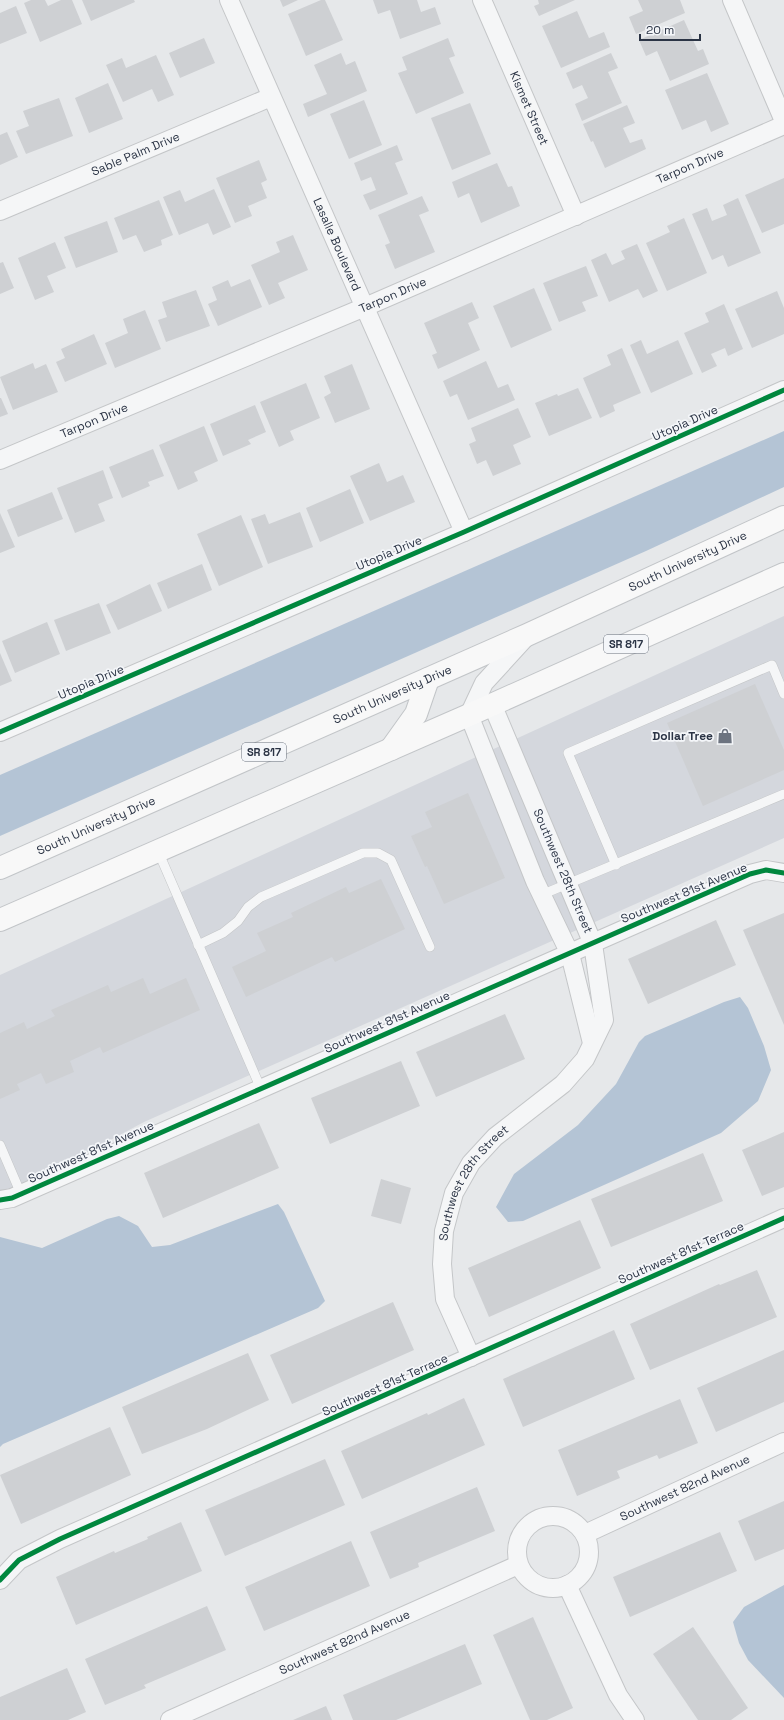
<svg xmlns="http://www.w3.org/2000/svg" width="784" height="1720" viewBox="0 0 784 1720" font-family="'Space Grotesk',sans-serif">
<rect width="100%" height="100%" fill="#e6e8ea"/>
<polygon fill="#d4d7dd" points="784,616 784,838 144,1122 0,1199 0,975"/>
<g fill="#b4c4d5">
<polygon points="784,431 784,487 646,551 0,836 0,775"/>
<polygon points="740,997 748,1008 764,1046 771,1070 758,1101 721,1133 523,1221 508,1222 496,1207 514,1174 578,1125 616,1084 639,1042 645,1036 724,1002"/>
<polygon points="278,1204 284,1212 325,1301 318,1308 3,1444 0,1447 0,1237 42,1248 107,1219 119,1216 138,1226 152,1247 170,1245"/>
<polygon points="784,1585 784,1698 748,1660 739,1643 733,1622 744,1607"/>
</g>
<g fill="#ced0d3">
<polygon points="31,0 45,0 48,6 61,0 72,0 82,24 40,42 24,3"/>
<polygon points="82,0 134,0 135,2 91,21"/>
<polygon points="280,0 298,0 283,7"/>
<polygon points="321,0 325,0 343,40 306,56 288,14"/>
<polygon points="373,0 417,0 421,12 435,7 441,24 400,39 390,10 378,14"/>
<polygon points="538,0 575,0 539,16 534,6 539,4"/>
<polygon points="638,0 680,0 685,13 636,34 629,17 643,11"/>
<polygon points="16,6 27,33 0,44 0,13"/>
<polygon points="577,11 589,38 604,32 610,47 561,68 542,26"/>
<polygon points="684,20 698,51 703,49 709,64 670,81 657,51 646,56 639,40"/>
<polygon points="204,38 215,63 180,78 169,53"/>
<polygon points="448,38 455,56 449,58 464,93 416,114 398,73 407,70 402,57"/>
<polygon points="341,53 346,65 355,61 367,91 308,117 303,104 327,94 314,65"/>
<polygon points="611,53 618,68 608,72 622,103 582,121 575,104 588,98 582,85 573,89 566,73"/>
<polygon points="156,55 174,95 158,102 152,89 123,102 106,65 122,58 126,68"/>
<polygon points="707,73 729,124 711,132 706,120 682,130 665,90"/>
<polygon points="108,83 123,119 89,133 75,98"/>
<polygon points="59,98 73,136 26,154 16,131 29,126 23,111"/>
<polygon points="364,100 382,145 349,159 330,114"/>
<polygon points="470,103 491,154 452,170 431,118"/>
<polygon points="627,105 635,123 623,128 630,143 642,139 646,149 605,168 593,141 591,142 583,124"/>
<polygon points="7,132 18,157 0,165 0,135"/>
<polygon points="397,145 403,160 395,163 408,194 370,210 363,195 376,190 371,177 361,181 354,163"/>
<polygon points="259,160 267,180 261,183 267,198 248,206 252,216 235,223 216,178"/>
<polygon points="497,163 508,187 512,186 520,206 481,223 469,193 458,198 452,182"/>
<polygon points="784,178 784,224 762,233 745,195"/>
<polygon points="214,189 231,227 213,235 208,223 179,235 163,197 180,190 185,202"/>
<polygon points="422,196 429,211 419,215 435,252 395,269 385,245 390,243 378,215"/>
<polygon points="738,198 761,253 728,267 723,255 712,260 692,214 707,208 712,221 727,215 723,205"/>
<polygon points="159,200 173,235 161,240 162,245 144,252 136,235 123,240 114,218"/>
<polygon points="684,218 707,273 667,291 646,243 670,232 667,226"/>
<polygon points="107,221 118,252 76,268 64,237"/>
<polygon points="293,235 308,270 278,283 285,298 269,305 251,265 280,252 276,242"/>
<polygon points="55,242 66,268 47,276 54,292 35,300 18,258"/>
<polygon points="637,244 658,291 643,298 638,289 609,302 591,260 606,253 612,265 625,259 621,251"/>
<polygon points="3,262 14,288 0,294 0,263"/>
<polygon points="586,266 598,296 582,302 586,311 559,322 543,283"/>
<polygon points="250,279 262,307 218,326 208,304 217,300 212,287 228,280 231,287"/>
<polygon points="534,288 552,330 511,348 493,306"/>
<polygon points="196,290 210,326 166,342 158,320 167,317 162,302"/>
<polygon points="777,291 784,308 784,334 752,348 735,309"/>
<polygon points="472,302 479,318 468,323 480,350 438,369 432,355 437,353 424,323"/>
<polygon points="724,304 743,349 728,356 725,348 711,354 717,366 702,373 684,333 709,322 705,313"/>
<polygon points="145,310 161,349 115,368 105,343 128,333 123,319"/>
<polygon points="94,334 107,364 65,382 56,362 65,358 61,349"/>
<polygon points="641,340 647,354 678,340 693,374 651,393 630,345"/>
<polygon points="622,348 641,393 613,405 615,411 600,418 583,378 611,365 607,355"/>
<polygon points="486,361 498,388 508,384 515,400 468,420 457,394 450,397 443,381"/>
<polygon points="33,363 35,369 46,364 58,392 13,410 0,377"/>
<polygon points="352,364 370,409 335,423 324,397 331,393 324,376"/>
<polygon points="306,383 320,418 290,431 294,440 279,447 260,402"/>
<polygon points="578,388 592,418 549,436 535,403 557,394 558,396"/>
<polygon points="0,398 1,398 8,414 0,417"/>
<polygon points="255,405 266,432 248,440 251,444 223,456 210,424"/>
<polygon points="518,408 531,437 513,445 521,464 493,476 486,460 477,464 469,444 476,441 471,428"/>
<polygon points="204,426 218,461 194,472 198,481 178,490 159,445"/>
<polygon points="153,449 164,476 148,482 150,486 122,498 109,467"/>
<polygon points="379,463 387,482 403,475 415,502 370,521 350,476"/>
<polygon points="103,470 113,498 98,504 105,521 75,533 57,488"/>
<polygon points="350,489 364,523 320,542 306,508"/>
<polygon points="52,492 63,519 18,537 7,510"/>
<polygon points="300,512 313,547 268,564 251,519 265,514 269,524"/>
<polygon points="0,513 15,547 0,553"/>
<polygon points="241,515 263,567 219,586 197,534"/>
<polygon points="202,564 212,590 168,609 157,583"/>
<polygon points="150,584 162,611 118,630 106,605"/>
<polygon points="99,603 111,633 66,651 54,620"/>
<polygon points="47,622 60,654 15,673 2,641"/>
<polygon points="0,653 12,681 0,686"/>
<polygon points="755,684 784,750 784,770 703,806 667,723"/>
<polygon points="468,793 505,878 444,904 427,866 425,867 411,836 432,827 425,812"/>
<polygon points="381,879 405,929 335,962 332,957 246,997 232,967 266,951 257,933 293,917 291,913 346,887 349,893"/>
<polygon points="784,913 784,1025 743,930"/>
<polygon points="716,920 736,965 648,1004 628,959"/>
<polygon points="143,978 150,994 186,978 200,1010 103,1053 100,1047 70,1061 74,1072 46,1084 41,1073 17,1084 20,1090 0,1099 0,1033 24,1022 27,1029 55,1016 51,1010 108,985 111,992"/>
<polygon points="505,1014 525,1059 436,1097 416,1052"/>
<polygon points="401,1061 420,1106 330,1144 311,1098"/>
<polygon points="259,1123 279,1168 163,1218 144,1173"/>
<polygon points="784,1132 784,1187 762,1196 742,1150"/>
<polygon points="703,1153 723,1201 611,1247 591,1199"/>
<polygon points="381,1179 411,1188 401,1224 371,1216"/>
<polygon points="580,1220 601,1268 489,1317 468,1268"/>
<polygon points="757,1270 777,1317 650,1370 630,1324 719,1284 720,1285"/>
<polygon points="393,1302 414,1350 292,1404 270,1355"/>
<polygon points="614,1330 635,1379 523,1427 503,1379"/>
<polygon points="784,1350 784,1402 716,1432 697,1388"/>
<polygon points="248,1353 269,1400 207,1429 142,1454 122,1407"/>
<polygon points="464,1398 485,1445 362,1499 341,1451 427,1413 428,1415"/>
<polygon points="680,1399 698,1443 659,1459 657,1455 617,1471 620,1478 577,1496 558,1450"/>
<polygon points="110,1427 131,1475 21,1524 0,1475"/>
<polygon points="325,1459 345,1505 225,1556 205,1510"/>
<polygon points="477,1487 495,1531 418,1563 419,1567 390,1579 370,1532"/>
<polygon points="784,1501 784,1549 755,1561 738,1521"/>
<polygon points="181,1522 202,1571 76,1625 56,1577 114,1551 115,1553 148,1539 147,1537"/>
<polygon points="720,1532 737,1571 630,1617 613,1577"/>
<polygon points="351,1541 370,1586 264,1631 245,1587"/>
<polygon points="207,1606 226,1650 144,1685 146,1688 105,1705 85,1659"/>
<polygon points="533,1617 573,1708 547,1720 530,1720 493,1635"/>
<polygon points="693,1627 748,1708 731,1720 698,1720 653,1654"/>
<polygon points="465,1644 482,1684 396,1720 353,1720 343,1695"/>
<polygon points="67,1668 86,1712 68,1720 0,1720 0,1697"/>
<polygon points="326,1706 332,1720 293,1720"/>
</g>
<g fill="none" stroke-linecap="round" stroke-linejoin="round">
<defs>
<g id="service">
<polyline points="158,851 261,1089"/>
<polyline points="616,865 568,753 772,665 784,694"/>
<polyline points="541,895 784,794"/>
<polyline points="198,945 223,933 238,921 248,907 261,897 363,853 378,853 391,860 430,947"/>
<polyline points="0,1145 21,1194"/>
</g>
<g id="minor">
<path id="s1" d="M229,0L464,532"/>
<path id="s2" d="M482,0L576,216"/>
<polyline points="732,0 784,121"/>
<path id="s3" d="M0,211L271,97"/>
<path id="s4" d="M0,460L365,307L784,125"/>
<polyline points="527,636 484,683 469,715 535,881 570,954 592,1043"/>
<polyline points="0,732 464,532 784,390"/>
<polyline points="0,1200 12,1198 750,874 766,870 784,873"/>
<path id="s5" d="M471,1357L445,1299L442,1264L444,1231L454,1193L471,1163L495,1137L563,1084L585,1059L604,1020L593,944L492,704"/>
<circle cx="553" cy="1552" r="36"/>
<path id="s6" d="M585,1534L784,1442"/>
<polyline points="0,1580 19,1560 60,1539 784,1218"/>
<polyline points="567,1585 618,1695 635,1720"/>
<path id="s7" d="M170,1720L518,1565"/>
</g>
<g id="primary">
<polyline points="391,749 416,714 428,679"/>
<path id="s8" d="M0,868L527,635L784,517"/>
<polyline points="0,920 469,715 784,574"/>
</g>
</defs>
<use href="#service" stroke="#c4c6c8" stroke-width="10"/>
<use href="#minor" stroke="#c4c6c8" stroke-width="20"/>
<use href="#primary" stroke="#c2c5c8" stroke-width="24"/>
<use href="#service" stroke="#f5f6f7" stroke-width="9"/>
<use href="#minor" stroke="#f5f6f7" stroke-width="18"/>
<use href="#primary" stroke="#f8f8f8" stroke-width="22"/>
<defs>
<g id="cycleway">
<polyline points="0,732 464,532 784,390"/>
<polyline points="0,1200 12,1198 750,874 766,870 784,873"/>
<polyline points="0,1580 19,1560 60,1539 784,1218"/>
</g>
</defs>
<use href="#cycleway" stroke="#f4f6f9" stroke-width="8"/>
<use href="#cycleway" stroke="#00873e" stroke-width="5"/>
</g>
<defs>
<symbol id="shop-bare" viewBox="-9 -9 18 18"><path d="M-5-2.5h2.3a2.7 3.5 0 0 1 5.4 0H5L5.5 6h-11ZM-1.5-2.5h3a1.5 2.3 0 0 0-3 0Z" fill="#6c737f" stroke="#f4f6f9" stroke-width="2.5" paint-order="stroke"/></symbol>
</defs>
<g fill-rule="evenodd">
<use href="#shop-bare" x="714" y="725" width="22" height="22"/>
</g>
<g text-anchor="middle" stroke-width="3.5" stroke-linejoin="round" paint-order="stroke">
<g fill="#f4f6f9" stroke="#676e7b" stroke-width="1">
<rect x="604" y="635" width="44" height="18" rx="3"/>
<rect x="242" y="743" width="44" height="18" rx="3"/>
</g>
<g font-size="11" font-weight="bold" fill="#2b3445">
<text x="626" y="648">SR 817</text>
<text x="264" y="756">SR 817</text>
</g>
<g font-size="12" fill="#2b3445" stroke="#f4f6f9">
<text dy="4" stroke="none"><textPath href="#s2" startOffset="118">Kismet Street</textPath></text>
<text dy="4" stroke="none"><textPath href="#s3" startOffset="147">Sable Palm Drive</textPath></text>
<text dy="4" stroke="none"><textPath href="#s4" startOffset="750">Tarpon Drive</textPath></text>
<text dy="4" stroke="none"><textPath href="#s1" startOffset="267">Lasalle Boulevard</textPath></text>
<text dy="4" stroke="none"><textPath href="#s4" startOffset="426">Tarpon Drive</textPath></text>
<text dy="4" stroke="none"><textPath href="#s4" startOffset="102">Tarpon Drive</textPath></text>
<text transform="translate(685 423) rotate(-24)" y="4">Utopia Drive</text>
<text transform="translate(389 553) rotate(-23)" y="4">Utopia Drive</text>
<text dy="4" stroke="none"><textPath href="#s8" startOffset="753">South University Drive</textPath></text>
<text transform="translate(91 682) rotate(-23)" y="4">Utopia Drive</text>
<text dy="4" stroke="none"><textPath href="#s8" startOffset="429">South University Drive</textPath></text>
<text dy="4" stroke="none"><textPath href="#s8" startOffset="105">South University Drive</textPath></text>
<text transform="translate(563 871) rotate(67)" y="4">Southwest 28th Street</text>
<text transform="translate(684 893) rotate(-23)" y="4">Southwest 81st Avenue</text>
<text transform="translate(387 1022) rotate(-24)" y="4">Southwest 81st Avenue</text>
<text transform="translate(91 1152) rotate(-24)" y="4">Southwest 81st Avenue</text>
<text dy="4" stroke="none"><textPath href="#s5" startOffset="189">Southwest 28th Street</textPath></text>
<text transform="translate(681 1253) rotate(-24)" y="4">Southwest 81st Terrace</text>
<text transform="translate(385 1385) rotate(-24)" y="4">Southwest 81st Terrace</text>
<text dy="4" stroke="none"><textPath href="#s6" startOffset="110">Southwest 82nd Avenue</textPath></text>
<text dy="4" stroke="none"><textPath href="#s7" startOffset="191">Southwest 82nd Avenue</textPath></text>
</g>
<g font-size="12" font-weight="bold" fill="#2b3445" stroke="#f4f6f9" text-anchor="end">
<text x="713" y="740">Dollar Tree</text>
</g>
</g>
<path d="M640 34v6h60v-6" fill="none" stroke="#2b3445" stroke-width="2"/>
<text x="646" y="34" font-size="12" fill="#2b3445" stroke="#f4f6f9" stroke-width="3" paint-order="stroke">20 m</text>
</svg>
